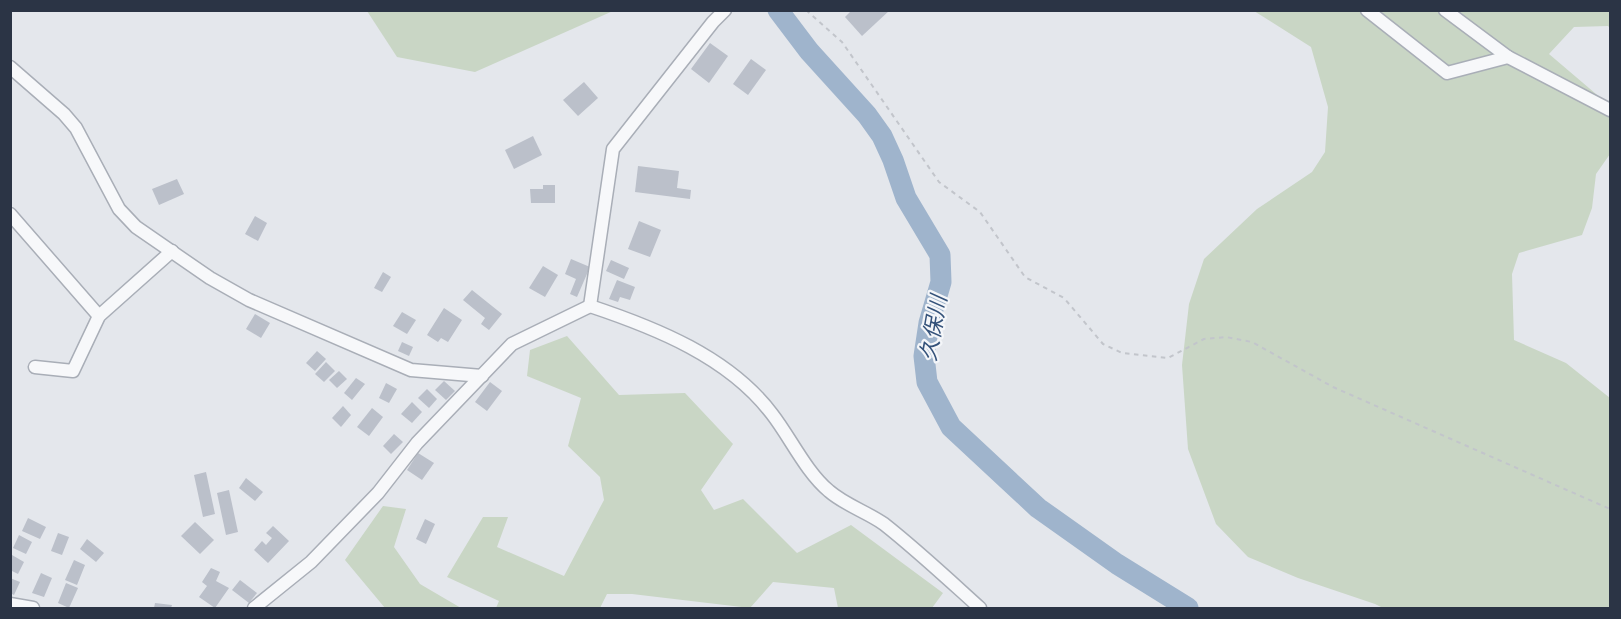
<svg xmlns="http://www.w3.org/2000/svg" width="1621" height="619" viewBox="0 0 1621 619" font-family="Karla,'Noto Sans JP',sans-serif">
<rect width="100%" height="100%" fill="#e4e7ec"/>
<g fill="#c9d6c5">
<polygon points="367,11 613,11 475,72 397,57"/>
<polygon points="1254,11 1610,11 1610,28 1608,26 1574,27 1549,54 1596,94 1610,112 1610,154 1596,174 1592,208 1582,235 1519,253 1512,274 1514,340 1566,363 1610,398 1610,608 1383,608 1375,604 1298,578 1248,557 1216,524 1188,449 1182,365 1189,304 1204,259 1257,209 1312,172 1325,152 1328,107 1311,47"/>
<polygon points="567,336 619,395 685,393 733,444 701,490 714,510 743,499 797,553 851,525 943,593 932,608 838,608 834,588 773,582 750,608 632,594 607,594 600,608 496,608 499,601 447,577 483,517 508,517 497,547 564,576 604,500 600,477 568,446 581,398 527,376 530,350"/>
<polygon points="383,506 406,509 394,547 420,584 461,608 385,608 345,560"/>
</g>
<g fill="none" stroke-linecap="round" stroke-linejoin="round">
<polyline stroke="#9fb4cc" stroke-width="21" points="778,10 809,51 867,115 882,136 893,160 906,198 940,255 941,282 929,323 924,356 927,382 951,427 1038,508 1117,564 1188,608"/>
</g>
<g fill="#bbc0ca">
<polygon points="852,10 890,10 862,36 845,17"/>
<polygon points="710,43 728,56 709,83 691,69"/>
<polygon points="751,59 766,70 748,95 733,84"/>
<polygon points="584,82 598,98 578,116 563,100"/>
<polygon points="533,136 542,155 514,169 505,150"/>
<polygon points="638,166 679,171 677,188 691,190 690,199 635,192"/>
<polygon points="177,179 184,194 159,205 152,189"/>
<polygon points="543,185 555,185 555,203 531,203 530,189 543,189"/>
<polygon points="255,216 267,223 258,241 245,234"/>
<polygon points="639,221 661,230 650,257 628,249"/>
<polygon points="571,259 590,267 577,297 570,294 576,279 565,274"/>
<polygon points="611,260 629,268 624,279 606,271"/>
<polygon points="543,266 558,275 545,297 529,288"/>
<polygon points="383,272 391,277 382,292 374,288"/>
<polygon points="617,280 635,287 630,300 620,297 618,302 609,299"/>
<polygon points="472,290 502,314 489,330 481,324 485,318 463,300"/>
<polygon points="444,308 462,320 448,342 441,338 438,342 427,335"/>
<polygon points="402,312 416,320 407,334 393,326"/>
<polygon points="255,314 270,323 261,338 246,329"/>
<polygon points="402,342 413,347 409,356 398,351"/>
<polygon points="317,351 326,359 315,371 306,363"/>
<polygon points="326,362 335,371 324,382 315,374"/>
<polygon points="339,371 347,379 337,388 329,380"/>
<polygon points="356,378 365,384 352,400 344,393"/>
<polygon points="444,381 455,391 446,400 435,390"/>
<polygon points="490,382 502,391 487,411 475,402"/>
<polygon points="386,383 397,389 389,403 379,398"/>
<polygon points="427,389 437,399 429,408 418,398"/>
<polygon points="412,402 422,412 412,423 401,414"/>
<polygon points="343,406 351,415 341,427 332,418"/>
<polygon points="372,408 383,417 369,436 357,427"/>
<polygon points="394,434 403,442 391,454 383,446"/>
<polygon points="418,453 434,463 422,480 407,470"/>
<polygon points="206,472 215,514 203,517 194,475"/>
<polygon points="246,478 263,492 255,501 239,488"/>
<polygon points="229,490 238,532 226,535 217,493"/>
<polygon points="28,518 46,527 40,539 22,531"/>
<polygon points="425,519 435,524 426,544 416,539"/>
<polygon points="195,522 214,540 200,554 181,536"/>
<polygon points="273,526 289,541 268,563 254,550 262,541 266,545 272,538 266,533"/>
<polygon points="58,533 69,537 62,555 51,551"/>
<polygon points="19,535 32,542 26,554 13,548"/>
<polygon points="87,539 104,553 96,562 80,549"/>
<polygon points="12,555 24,562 18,574 10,570"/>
<polygon points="74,560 85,565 77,585 65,580"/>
<polygon points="211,568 220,572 216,581 229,588 215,608 199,597 207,586 202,582"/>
<polygon points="41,573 52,578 44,597 32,593"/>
<polygon points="10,578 20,582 14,595 10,593"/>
<polygon points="240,580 257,593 249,603 232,590"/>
<polygon points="66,583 78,588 69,608 58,603"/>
<polygon points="155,603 172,605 171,608 154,608"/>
</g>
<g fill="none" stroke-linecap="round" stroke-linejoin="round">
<defs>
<g id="minor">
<polyline points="1367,10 1447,73 1508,57"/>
<polyline points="1445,10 1508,57 1610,110"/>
<polyline points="10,67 64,114 76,128 119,209 136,227 210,278 249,300 411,370 482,376"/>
<polyline points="10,214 99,316"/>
<polyline points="590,306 613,149 713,22 725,10"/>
<polyline points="35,367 73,371 99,316 172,251"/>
<polyline points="10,604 33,608"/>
<path d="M254,608L311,562L378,493L417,443L512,344L590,306C656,328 729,357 772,414C790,437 806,472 829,491C845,505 867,512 884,524C917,550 949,580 980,608"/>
</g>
</defs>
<use href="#minor" stroke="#a9aeb7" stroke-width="15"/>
<polyline stroke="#c2c5cb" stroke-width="2" stroke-dasharray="4.5 4.5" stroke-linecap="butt" points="806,10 842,42 939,182 980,212 1025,277 1064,298 1103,344 1122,353 1168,358 1204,339 1226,337 1252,342 1333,387 1610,509"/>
<use href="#minor" stroke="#f7f8fa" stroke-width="12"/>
</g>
<g text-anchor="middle" stroke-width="4.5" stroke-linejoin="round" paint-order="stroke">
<g font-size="22" font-style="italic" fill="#34527a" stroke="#f4f6f9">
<text transform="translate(933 328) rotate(-80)" y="8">久保川</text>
</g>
</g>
<rect width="1621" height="619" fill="none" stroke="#2b3445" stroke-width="24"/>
</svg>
